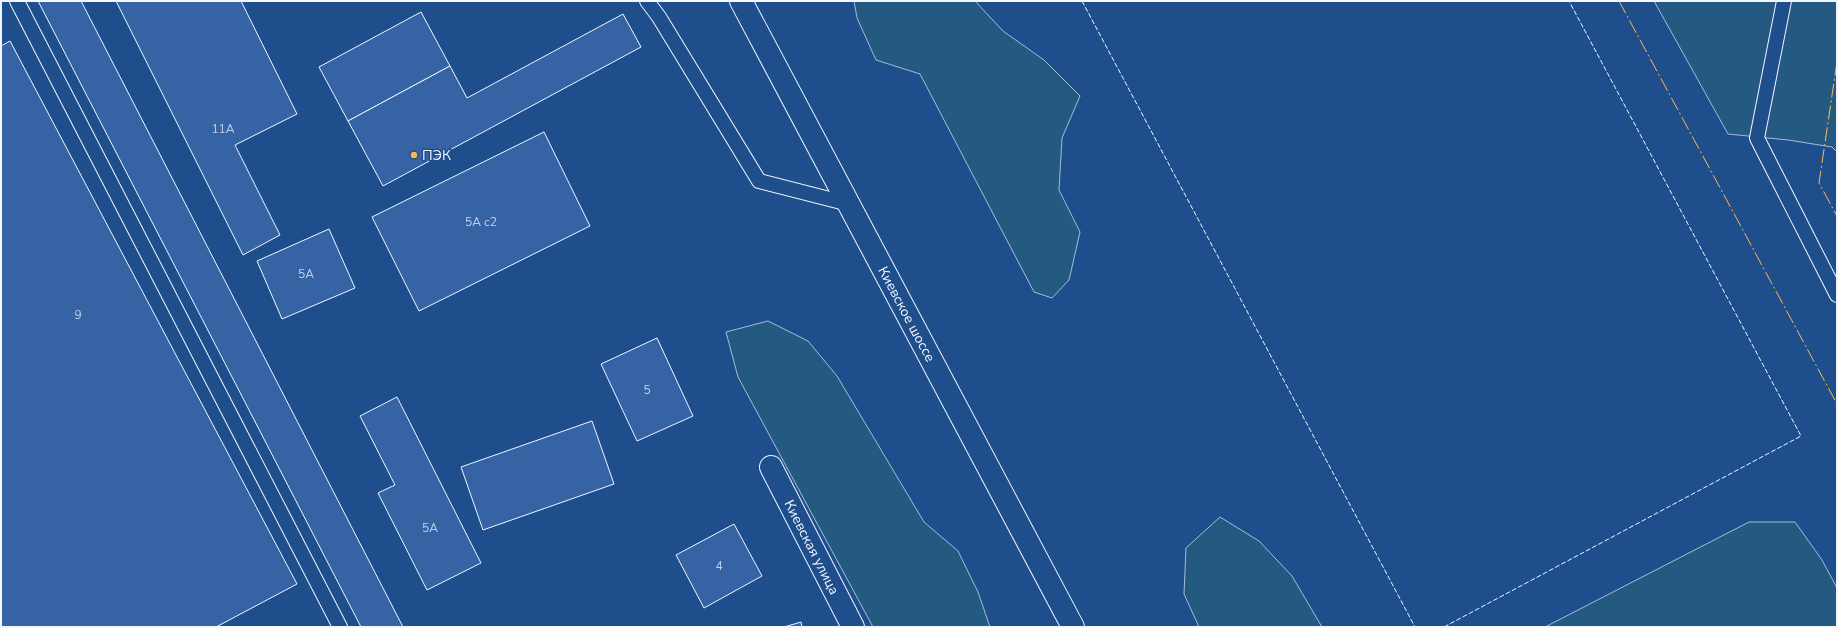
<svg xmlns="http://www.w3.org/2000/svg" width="1838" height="628" viewBox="0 0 1838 628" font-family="'Nunito Sans',sans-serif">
<rect width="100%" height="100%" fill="#1f4e8c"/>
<g fill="#245a82" stroke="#a8bbd7">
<polygon points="854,1 975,1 1003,31 1044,60 1080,96 1062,138 1059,190 1080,232 1069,280 1052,298 1034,292 920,74 876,60 857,18"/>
<polygon points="1654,1 1837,1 1837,152 1832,147 1788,140 1728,134"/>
<polygon points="768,321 808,341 837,376 924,522 958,551 978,592 990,627 873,627 738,377 726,332"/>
<polygon points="1220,517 1259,541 1292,576 1322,627 1199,627 1184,594 1186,548"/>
<polygon points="1749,522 1795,522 1822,560 1837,588 1837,627 1545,627"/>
</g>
<g fill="#3563a3" stroke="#f2f6ff">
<polygon points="38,1 81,1 403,627 361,627"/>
<polygon points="116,1 241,1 297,114 235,145 280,235 243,255"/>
<polygon points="421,12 450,66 348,121 319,67"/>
<polygon points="623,14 641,47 383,186 348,121 450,66 467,98"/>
<polygon points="10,41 297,584 216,627 1,627 1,46"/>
<polygon points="544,132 590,226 419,311 372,217"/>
<polygon points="329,229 355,288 282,319 257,261"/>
<polygon points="657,338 693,416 637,441 601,364"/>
<polygon points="397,397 481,563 427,590 378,493 395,485 360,416"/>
<polygon points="592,421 614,484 483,530 461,467"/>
<polygon points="734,524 762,576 704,608 676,555"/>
<polygon points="801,622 802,627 784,627"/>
</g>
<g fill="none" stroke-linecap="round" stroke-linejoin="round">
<defs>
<g id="lane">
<polyline points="17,1 340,627"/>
<polyline points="647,1 659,17 759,181 849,204"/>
<polyline points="1784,1 1757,138 1837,295"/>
</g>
<polyline id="street" points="771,467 853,627"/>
<polyline id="highway" points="741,1 1073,627"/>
</defs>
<use href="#lane" stroke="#f2f6ff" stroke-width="16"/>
<use href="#street" stroke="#f2f6ff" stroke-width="24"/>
<use href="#highway" stroke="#f2f6ff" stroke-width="24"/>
<use href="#lane" stroke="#1f4e8c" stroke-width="14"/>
<use href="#street" stroke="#1f4e8c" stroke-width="22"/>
<use href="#highway" stroke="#1f4e8c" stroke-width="22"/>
<g stroke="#f2f6ff" stroke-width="1" stroke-dasharray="5 2" stroke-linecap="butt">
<polyline points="1082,1 1415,627"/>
<polyline points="1444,627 1801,436 1569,1"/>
</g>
<g stroke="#ffb74d" stroke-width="1" stroke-dasharray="14 3 2 3" stroke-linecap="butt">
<polyline points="1619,1 1837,404"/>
<polyline points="1837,62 1819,183 1837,216"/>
</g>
</g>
<circle fill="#ffb74d" stroke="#1f4e8c" stroke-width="1.5" cx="414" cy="155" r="4"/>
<g text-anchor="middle" stroke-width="3" stroke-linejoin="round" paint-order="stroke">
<g font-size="12" fill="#c3d1e8">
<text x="223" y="133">11А</text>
<text x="481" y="226">5А с2</text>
<text x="306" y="278">5А</text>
<text x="78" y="319">9</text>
<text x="647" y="394">5</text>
<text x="430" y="532">5А</text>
<text x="719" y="570">4</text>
</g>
<g font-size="14" fill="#f2f6ff" stroke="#1f4e8c" text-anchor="start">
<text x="422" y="160">ПЭК</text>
</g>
<g font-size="14" fill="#f2f6ff" stroke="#1f4e8c">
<text transform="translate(907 314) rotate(62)" y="5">Киевское шоссе</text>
<text transform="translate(812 547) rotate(63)" y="5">Киевская улица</text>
</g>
</g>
<rect width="1838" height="628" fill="none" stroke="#f2f6ff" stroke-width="4"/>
</svg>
